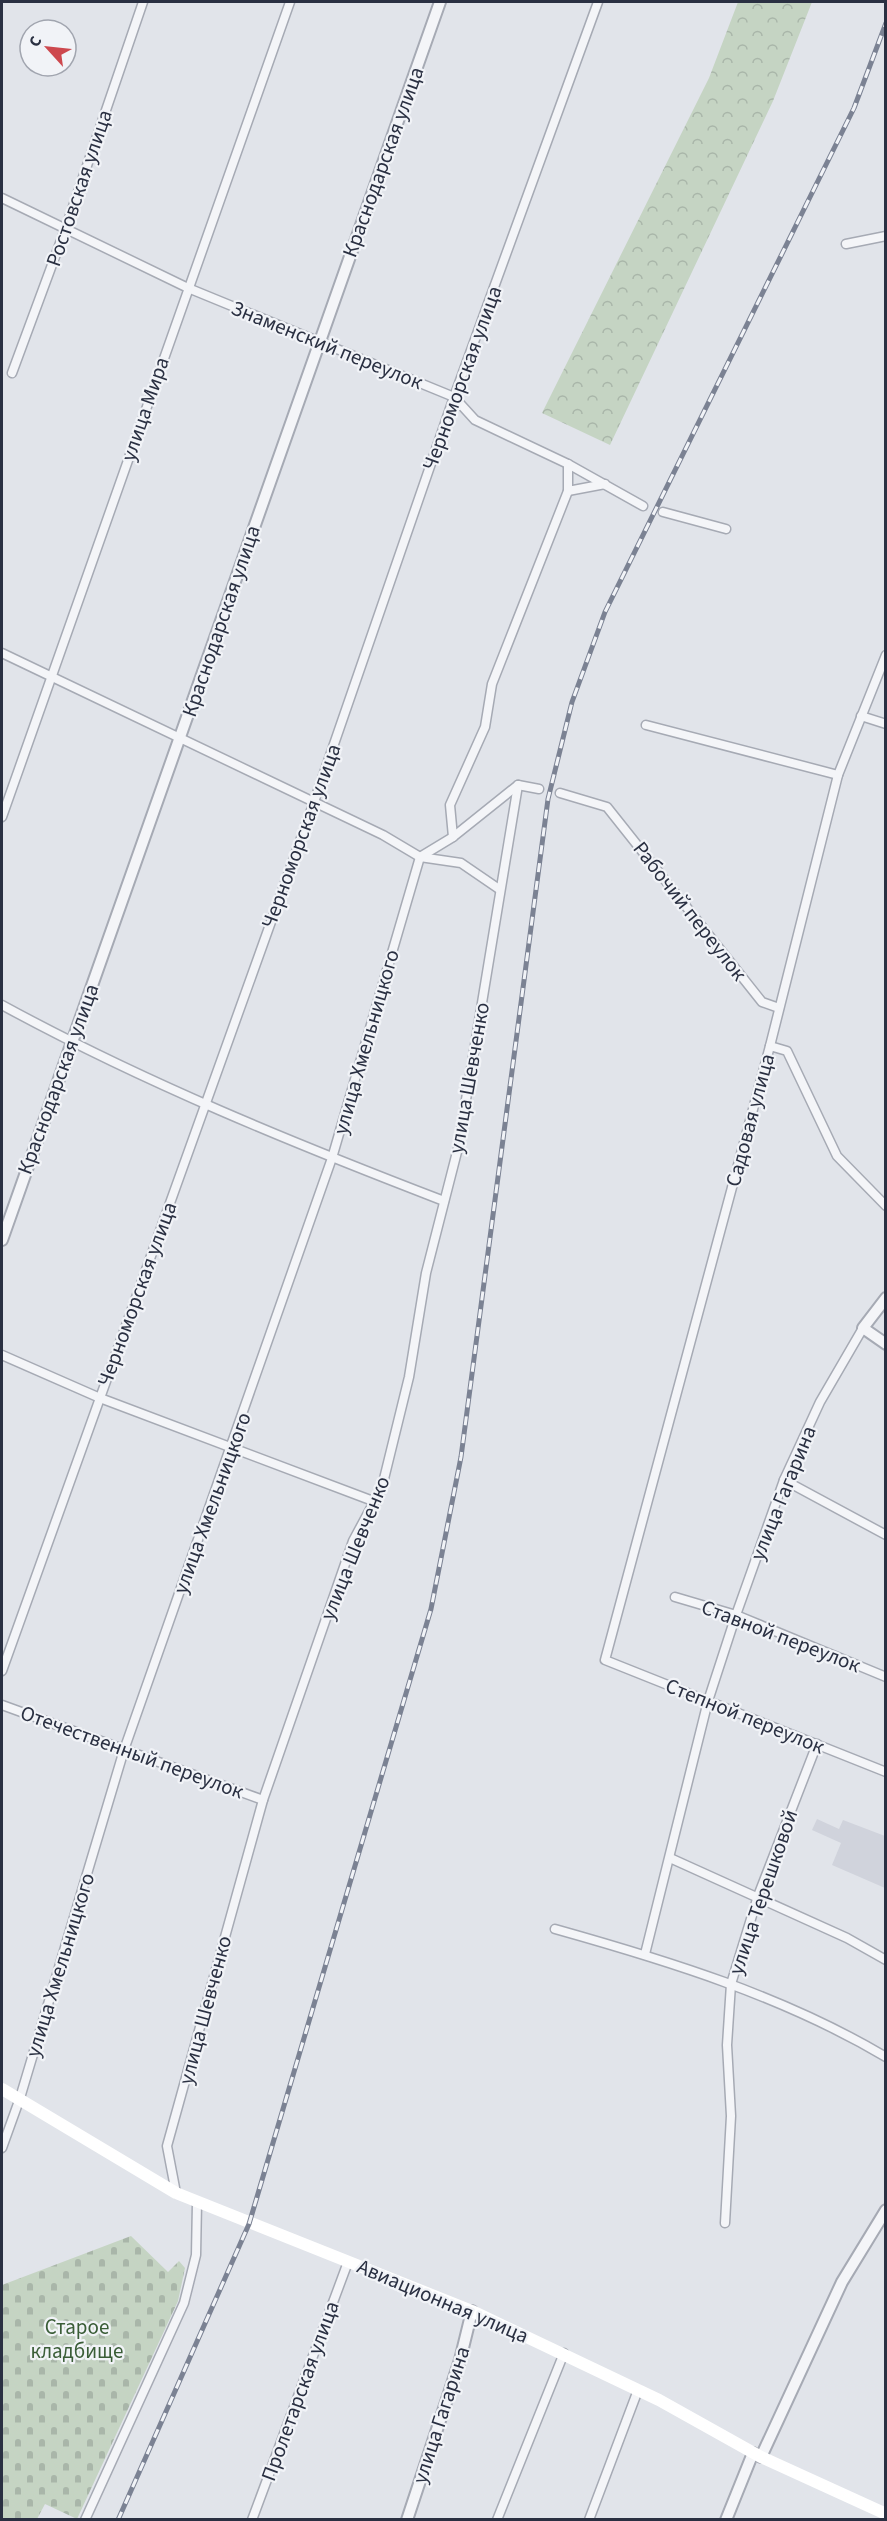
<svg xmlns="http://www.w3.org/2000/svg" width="887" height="2521" viewBox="0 0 887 2521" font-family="'Source Sans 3',sans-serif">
<defs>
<pattern id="forest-crowns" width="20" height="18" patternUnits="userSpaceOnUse" patternTransform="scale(1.5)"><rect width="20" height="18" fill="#c5d4c3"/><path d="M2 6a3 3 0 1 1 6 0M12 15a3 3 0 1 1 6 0" fill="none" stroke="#a9b6a9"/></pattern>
<pattern id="cemetery-stones" width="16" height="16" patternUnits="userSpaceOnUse" patternTransform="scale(1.5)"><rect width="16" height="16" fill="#c5d4c3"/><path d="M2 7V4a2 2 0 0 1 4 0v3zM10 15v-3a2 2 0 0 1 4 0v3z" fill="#a9b6a9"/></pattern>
</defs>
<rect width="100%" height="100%" fill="#e1e4ea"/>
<polygon fill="#d0d3dc" points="817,1819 839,1829 843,1820 885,1836 885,1888 832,1865 841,1843 812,1830"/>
<polygon fill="url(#forest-crowns)" points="738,2 812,2 773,101 610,445 542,413 709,78"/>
<polygon fill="url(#cemetery-stones)" points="131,2236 168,2272 179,2261 185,2268 178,2301 77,2519 45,2504 37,2519 2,2519 2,2285"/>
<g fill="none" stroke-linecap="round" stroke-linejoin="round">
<defs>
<g id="minor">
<polyline points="2,198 188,288 454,397 475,420 568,464 643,506"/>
<polyline points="846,244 886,236"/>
<polyline points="12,373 66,227 143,2"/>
<polyline points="568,491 605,484"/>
<polyline points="663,512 726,529"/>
<polyline points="2,653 383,835 420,857 461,863 499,889"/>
<polyline points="886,655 838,775 770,1046 605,1660 886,1772"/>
<polyline points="861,716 886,724"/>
<polyline points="646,725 838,775"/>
<polyline points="560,793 607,807 762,1002 779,1008"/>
<polyline points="2,817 290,2"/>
<polyline points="453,837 450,805 485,727 492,684 568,491 568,464"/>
<path d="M2,1005C143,1082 293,1143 444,1201"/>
<polyline points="770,1046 787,1051 837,1156 886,1206"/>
<polyline points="2,1355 100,1398 373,1501"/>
<polyline points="784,1480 886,1535"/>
<polyline points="675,1597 736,1615 886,1677"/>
<polyline points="2,1671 314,802 454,397 598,2"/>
<polyline points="2,1705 263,1800"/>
<polyline points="670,1858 847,1938 886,1960"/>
<path d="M555,1929C669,1961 783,1996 886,2057"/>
<polyline points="645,1954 708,1701 736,1615 784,1480 820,1402 863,1328"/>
<polyline points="2,2148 20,2098 124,1750 332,1158 420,857 453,837 518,785 539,789"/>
<polyline points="176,2193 167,2146 263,1800 353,1541 382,1487 409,1377 426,1273 458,1148 518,785"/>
<polyline points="725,2223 731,2116 727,2045 731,1984 758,1896 817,1744"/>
<polyline points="85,2520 184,2303 196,2255 197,2203"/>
<polyline points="252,2520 348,2262"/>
<polyline points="497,2520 564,2353"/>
<polyline points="589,2520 638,2390"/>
</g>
<g id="tertiary">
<polyline points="2,1240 440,2"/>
<polyline points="886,1298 863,1328 886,1344"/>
<polyline points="761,2457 842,2282 886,2210"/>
<polyline points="407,2520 460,2360 472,2311"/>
<polyline points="726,2520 753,2453"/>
</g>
</defs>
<use href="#minor" stroke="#a6aab4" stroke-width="11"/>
<use href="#tertiary" stroke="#a6aab4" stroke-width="14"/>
<use href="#minor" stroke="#f4f5f8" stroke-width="8"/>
<use href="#tertiary" stroke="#f4f5f8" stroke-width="10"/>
<polyline stroke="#fff" stroke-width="12" points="2,2089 176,2193 472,2311 659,2400 761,2457 886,2514"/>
<defs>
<polyline id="rail" points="118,2520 249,2224 431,1609 461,1457 548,799 572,702 605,612 854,108 886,23"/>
</defs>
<use href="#rail" stroke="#7b8293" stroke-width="5"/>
<use href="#rail" stroke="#f1f3f7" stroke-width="3" stroke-dasharray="9" stroke-linecap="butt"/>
</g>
<g text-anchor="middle" stroke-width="4.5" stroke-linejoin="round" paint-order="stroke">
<g font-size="21" fill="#2a3042" stroke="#f1f3f7">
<text transform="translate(383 162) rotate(-70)" y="7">Краснодарская улица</text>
<text transform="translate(79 188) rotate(-71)" y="7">Ростовская улица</text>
<text transform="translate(327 345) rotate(22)" y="7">Знаменский переулок</text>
<text transform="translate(462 378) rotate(-70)" y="7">Черноморская улица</text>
<text transform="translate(145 409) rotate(-71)" y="7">улица Мира</text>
<text transform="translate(221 621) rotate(-71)" y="7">Краснодарская улица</text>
<text transform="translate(301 836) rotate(-70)" y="7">Черноморская улица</text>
<text transform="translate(690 911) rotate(52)" y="7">Рабочий переулок</text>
<text transform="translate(366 1042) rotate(-74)" y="7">улица Хмельницкого</text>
<text transform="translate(469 1078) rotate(-80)" y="7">улица Шевченко</text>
<text transform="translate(58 1079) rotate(-70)" y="7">Краснодарская улица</text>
<text transform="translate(750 1120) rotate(-75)" y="7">Садовая улица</text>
<text transform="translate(137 1294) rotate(-70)" y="7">Черноморская улица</text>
<text transform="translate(783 1493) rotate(-68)" y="7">улица Гагарина</text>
<text transform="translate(212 1503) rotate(-70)" y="7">улица Хмельницкого</text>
<text transform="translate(355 1548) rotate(-68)" y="7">улица Шевченко</text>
<text transform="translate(781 1636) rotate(21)" y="7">Ставной переулок</text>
<text transform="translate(745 1716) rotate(22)" y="7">Степной переулок</text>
<text transform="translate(132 1752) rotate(20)" y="7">Отечественный переулок</text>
<text transform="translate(763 1892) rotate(-71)" y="7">улица Терешковой</text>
<text transform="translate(60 1965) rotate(-73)" y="7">улица Хмельницкого</text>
<text transform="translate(205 2010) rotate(-75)" y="7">улица Шевченко</text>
<text transform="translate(443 2301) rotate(23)" y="7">Авиационная улица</text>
<text transform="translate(300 2391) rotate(-70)" y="7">Пролетарская улица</text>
<text transform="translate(441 2415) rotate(-72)" y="7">улица Гагарина</text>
</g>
<g font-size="21" fill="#3a5d37" stroke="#f1f3f7">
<text x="77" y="2334">Старое<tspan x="77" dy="24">кладбище</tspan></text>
</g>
</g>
<rect width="887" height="2521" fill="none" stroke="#2a3042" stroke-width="6"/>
<g transform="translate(48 48) rotate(297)"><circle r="28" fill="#f1f3f7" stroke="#a1a5af" stroke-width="1.5"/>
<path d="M0-4.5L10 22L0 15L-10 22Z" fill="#cd484e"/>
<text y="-9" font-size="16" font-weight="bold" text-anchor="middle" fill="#2a3042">С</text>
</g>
</svg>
